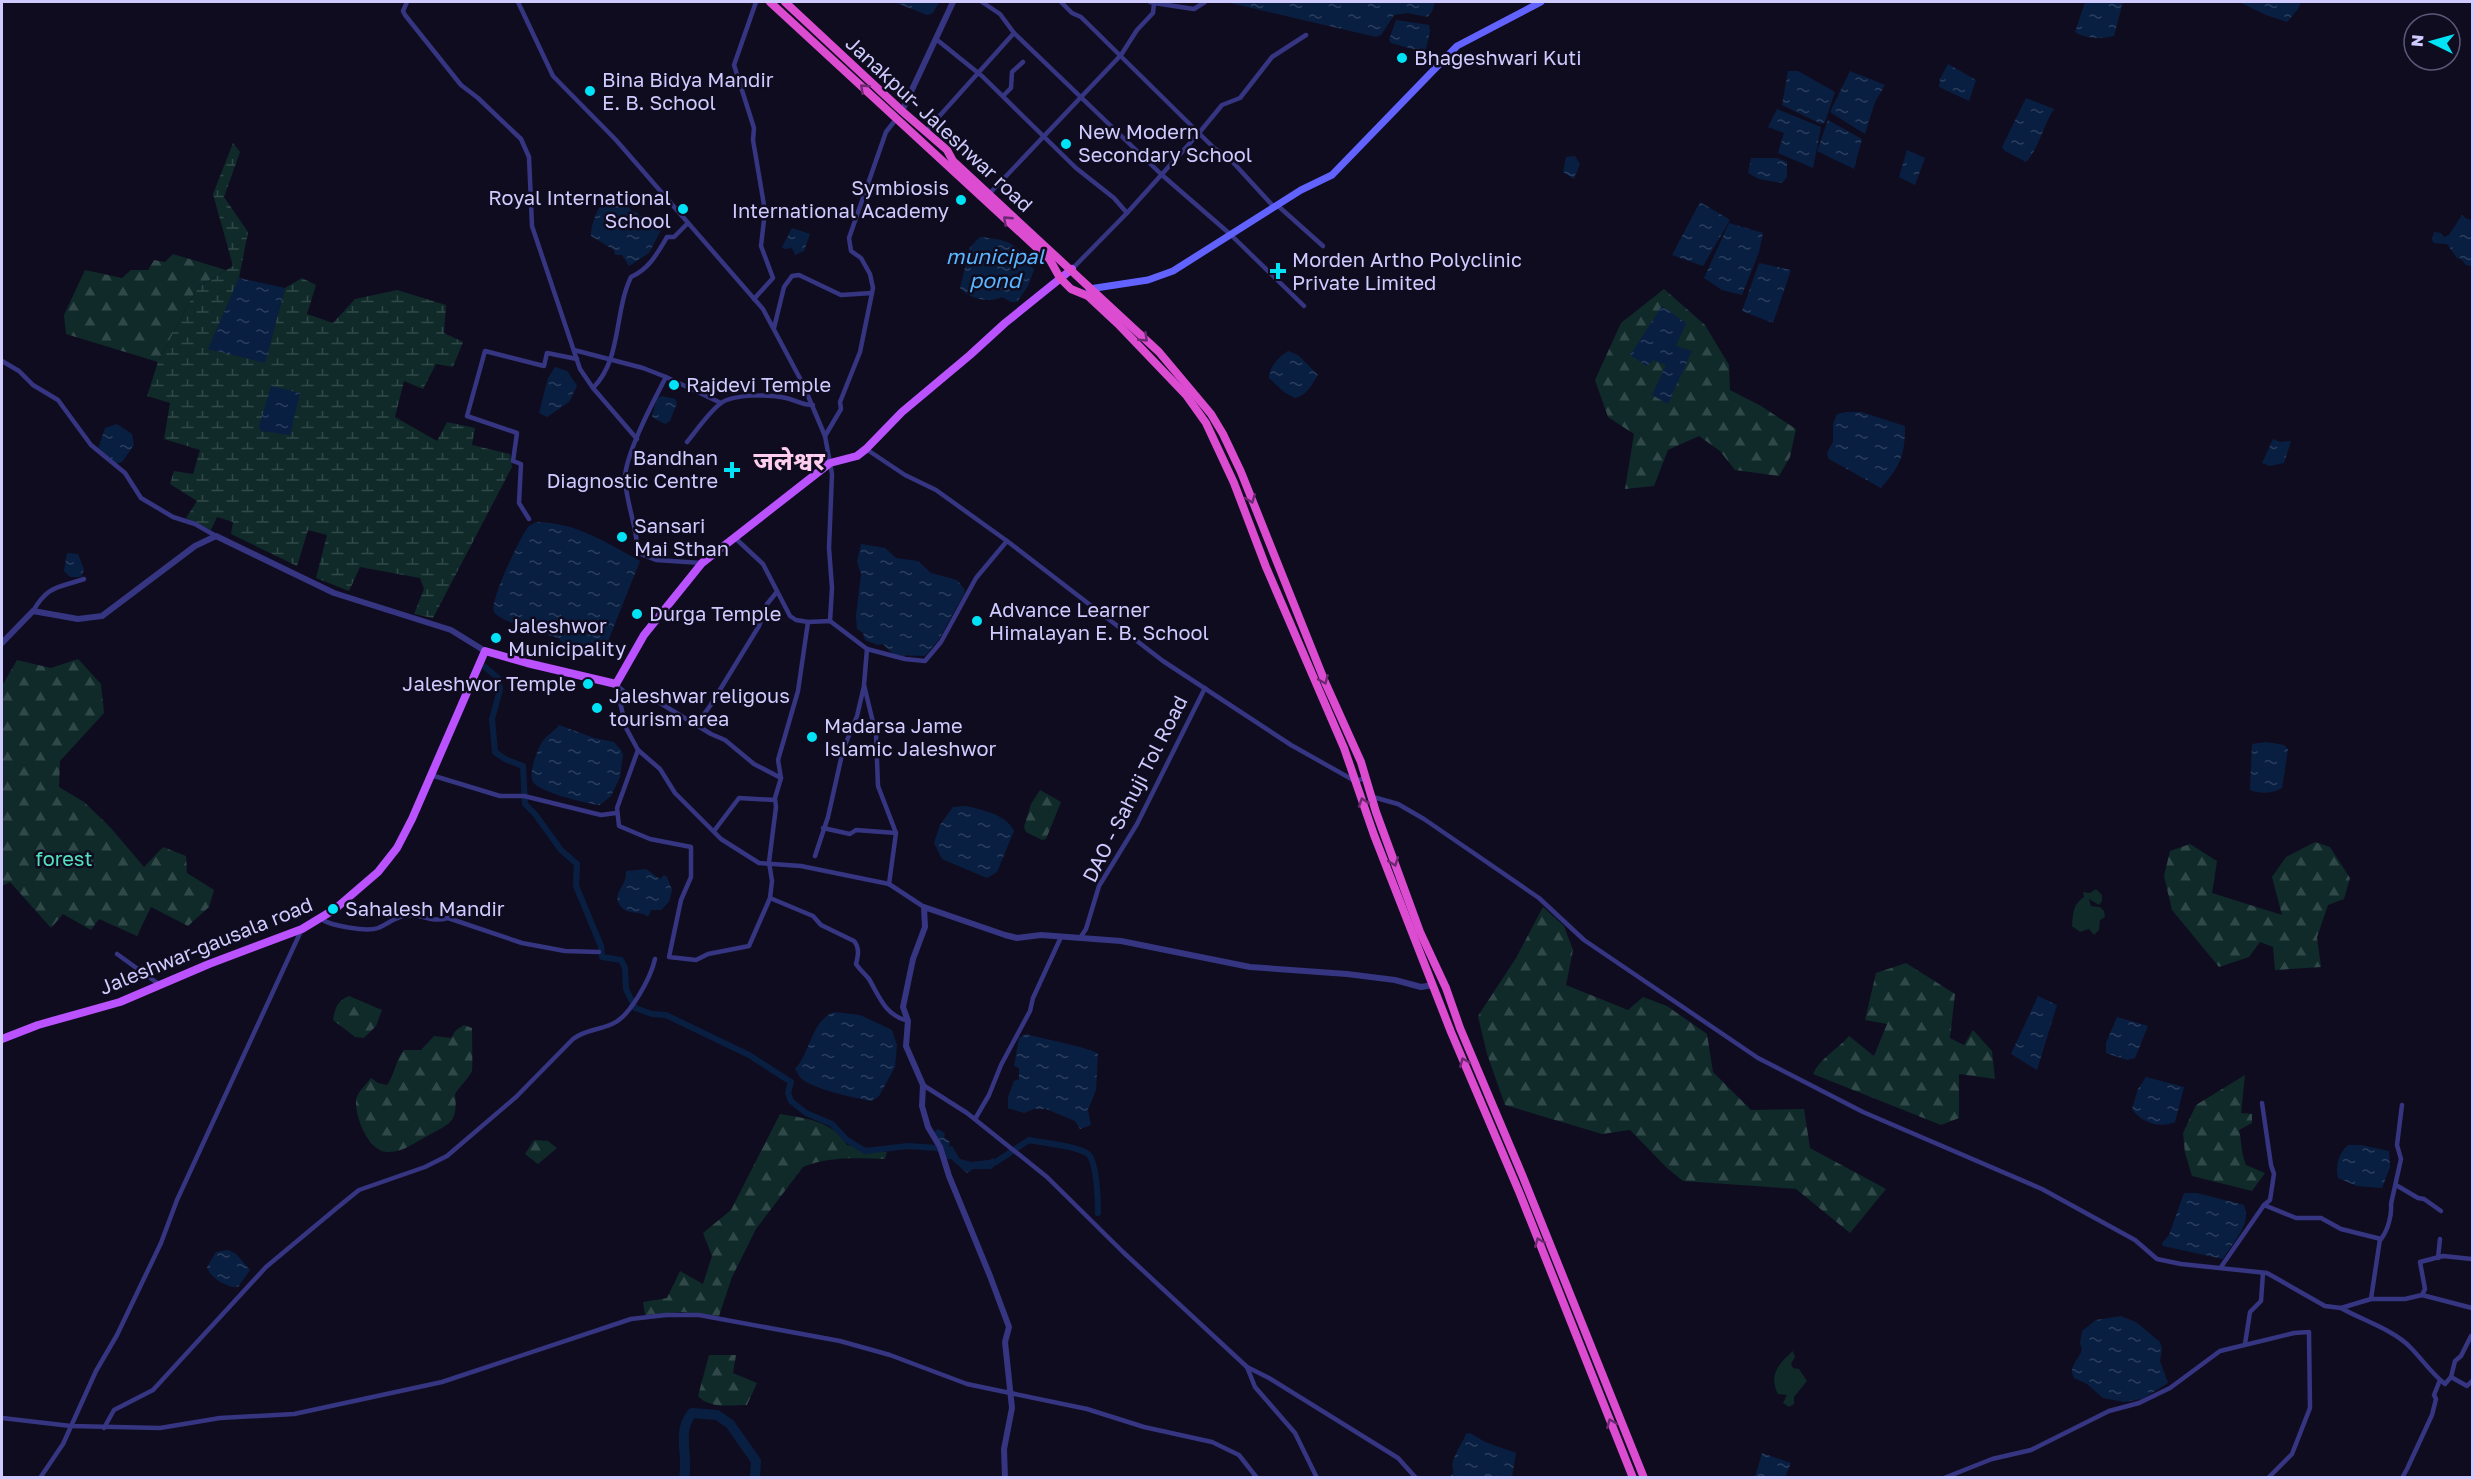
<svg xmlns="http://www.w3.org/2000/svg" width="2474" height="1479" font-family="'Golos Text','Noto Sans Devanagari',sans-serif">
<defs>
<pattern id="forest-firs" width="22" height="20" patternUnits="userSpaceOnUse" patternTransform="scale(1.5)"><rect width="22" height="20" fill="#0f2a29"/><path d="M5 1l3.5 6h-7zM16 11l3.5 6h-7z" fill="#314849"/></pattern>
<pattern id="wetland-marsh" width="20" height="14" patternUnits="userSpaceOnUse" patternTransform="scale(1.5)"><rect width="20" height="14" fill="#0f2a29"/><path d="M1 5h8M5 5V1M11 12h8M15 12V8" fill="none" stroke="#314849"/></pattern>
<pattern id="water-ripples" width="26" height="14" patternUnits="userSpaceOnUse" patternTransform="scale(1.5)"><rect width="26" height="14" fill="#091f42"/><path d="M2 4q2-2 4 0t4 0M15 11q2-2 4 0t4 0" fill="none" stroke="#2c3e5e"/></pattern>
</defs>
<rect width="100%" height="100%" fill="#0f0c20"/>
<g fill="#0f2a29">
<path d="M2096 889 2102 895V901L2099 905 2089 899 2091 906 2100 907 2104 911 2105 917 2100 920 2099 930 2094 935 2089 929 2080 932 2072 926C2073 913 2073 904 2084 897L2083 892 2090 893Z"/>
<path d="M1793 1351 1795 1357 1791 1364 1793 1368 1799 1369 1807 1381 1794 1397V1404L1789 1407 1783 1403 1787 1395 1778 1394C1768 1375 1779 1363 1793 1351Z"/>
</g>
<g fill="url(#forest-firs)">
<polygon points="173,254 226,270 197,288 158,362 66,334 64,315 85,270 122,278 131,270 148,270 154,260 165,262"/>
<polygon points="1664,289 1705,325 1729,365 1730,390 1761,406 1796,429 1790,457 1779,476 1735,470 1720,451 1699,436 1668,450 1654,486 1625,489 1634,434 1608,417 1595,380 1621,323"/>
<polygon points="78,659 101,684 104,713 60,761 59,787 84,802 110,827 144,867 163,847 186,856 187,873 214,890 209,907 188,926 151,907 137,936 99,919 91,930 63,914 51,928 10,882 2,886 2,686 17,660 51,668"/>
<polygon points="1040,790 1061,802 1046,839 1042,840 1026,832 1024,827 1031,804"/>
<polygon points="2315,842 2330,847 2350,878 2344,899 2328,905 2317,937 2321,967 2275,970 2273,947 2260,942 2249,957 2219,967 2172,910 2164,876 2170,851 2190,844 2217,861 2212,893 2282,915 2272,877 2286,857"/>
<polygon points="1543,907 1564,926 1573,950 1566,985 1628,1010 1643,997 1667,1006 1707,1034 1713,1072 1751,1110 1804,1109 1810,1148 1886,1189 1850,1233 1796,1189 1683,1181 1667,1168 1630,1130 1602,1134 1505,1105 1487,1054 1478,1016 1516,958"/>
<path d="M1906 963 1955 994 1950 1038 1964 1045 1973 1030 1992 1051 1995 1079 1959 1074V1118L1941 1125 1813 1074C1820 1058 1837 1050 1849 1036L1874 1056 1887 1024 1865 1020 1876 973Z"/>
<path d="M349 996 382 1010 376 1026 364 1038 355 1037 333 1020C335 1008 337 1001 349 996Z"/>
<path d="M464 1025 472 1028C472 1034 473 1067 472 1071 468 1079 460 1086 455 1094 458 1122 451 1123 429 1135 415 1142 403 1153 387 1152 368 1151 355 1117 356 1100 357 1092 367 1084 371 1078L378 1083 387 1085C395 1074 395 1061 404 1050H421L434 1036 451 1038 456 1030Z"/>
<path d="M2245 1075 2241 1113 2252 1114V1123L2239 1130C2242 1143 2241 1153 2246 1165L2265 1173 2252 1191 2192 1176 2185 1153 2183 1133 2196 1105Z"/>
<path d="M780 1114C805 1118 833 1121 847 1145L887 1152 885 1159C859 1158 827 1156 803 1167L756 1229 732 1277 719 1316 682 1312 645 1315 643 1302 667 1298 680 1271 703 1284 712 1256 703 1233 731 1210Z"/>
<polygon points="534,1140 548,1141 557,1148 538,1164 525,1154"/>
<path d="M709 1355H736L733 1373 757 1383 747 1405C732 1405 709 1409 698 1396Z"/>
</g>
<polygon fill="url(#wetland-marsh)" points="233,143 240,152 224,197 248,232 239,278 209,349 265,362 285,288 302,278 316,285 307,314 333,323 355,299 397,290 446,305 444,333 463,342 453,367 436,364 423,389 404,381 395,417 437,441 447,422 475,428 472,445 510,454 512,467 433,618 414,614 424,589 420,578 360,567 349,591 316,578 327,535 308,530 297,566 231,534 233,522 217,517 211,530 186,518 197,501 170,484 174,471 193,474 200,450 164,439 170,403 147,396 158,362 197,288 233,266 213,194"/>
<g fill="url(#water-ripples)">
<polygon points="894,2 939,2 933,13 927,15"/>
<polygon points="1226,2 1435,2 1432,12 1427,17 1408,13 1394,15 1381,35 1376,37"/>
<path d="M2085 2H2123L2114 36C2101 39 2086 39 2075 32Z"/>
<polygon points="2239,2 2301,2 2298,9 2287,22 2266,15"/>
<polygon points="1396,20 1429,25 1430,31 1426,49 1420,51 1391,43 1389,40"/>
<polygon points="1948,64 1976,80 1969,101 1939,87 1940,79"/>
<polygon points="1788,71 1798,71 1835,92 1825,122 1821,124 1782,105"/>
<polygon points="1850,71 1885,85 1875,102 1865,134 1830,112"/>
<path d="M2026 98 2054 109C2043 125 2039 149 2026 162L2005 151 2002 147Z"/>
<polygon points="1777,109 1821,127 1813,168 1778,153 1784,133 1768,127"/>
<polygon points="1828,120 1862,139 1854,169 1817,151"/>
<polygon points="1907,150 1925,158 1915,185 1899,177"/>
<polygon points="1575,156 1580,164 1574,179 1563,172 1566,157"/>
<polygon points="1751,158 1777,158 1787,162 1787,177 1782,183 1759,179 1748,173"/>
<path d="M609 196 620 197 632 211 638 213 639 216H646L653 225 660 227 661 230 649 253 629 266 622 255H615L614 250 591 236C591 223 599 203 609 196Z"/>
<polygon points="1700,202 1730,220 1703,266 1672,255"/>
<polygon points="2462,215 2467,219 2472,220 2471,266 2466,265 2461,259 2457,258 2447,244 2434,243 2432,240 2434,232 2441,233 2444,237 2449,235"/>
<polygon points="1729,223 1763,233 1759,252 1742,295 1722,290 1704,278"/>
<polygon points="792,228 810,234 804,251 795,255 792,248 784,249 782,247"/>
<path d="M980 237C1011 240 1016 243 1034 270L1028 286 1017 302H1011L1002 297C990 304 968 298 960 288L970 247Z"/>
<polygon points="1759,263 1791,270 1773,323 1742,311"/>
<polygon points="239,278 285,288 265,363 208,349"/>
<polygon points="1662,306 1686,323 1676,346 1692,351 1668,404 1652,395 1666,365 1653,360 1647,366 1630,355"/>
<path d="M1288 351 1298 355 1318 375C1311 385 1308 395 1295 398L1284 392 1269 378C1269 367 1279 357 1288 351Z"/>
<polygon points="555,367 567,371 577,386 569,402 547,417 539,413 548,378"/>
<polygon points="271,386 300,393 290,435 261,431 259,427"/>
<polygon points="662,396 675,399 677,403 670,421 665,424 652,417 657,398"/>
<path d="M1846 412H1861L1905 426C1905 456 1900 466 1881 488L1829 459 1827 453 1833 442V424L1837 414Z"/>
<polygon points="117,424 132,434 134,445 122,462 116,464 98,449 105,428"/>
<polygon points="2273,439 2280,442 2291,441 2284,463 2270,466 2262,463"/>
<path d="M538 522C577 523 607 543 640 561L606 646 598 655H587L561 642 559 638C547 635 501 622 494 612 489 602 521 535 529 526 532 524 534 523 538 522Z"/>
<polygon points="861,544 885,548 896,558 918,561 931,573 957,580 965,590 964,594 938,641 925,656 894,655 883,644 878,645 865,640 863,633 857,629 856,616 861,574 857,562"/>
<polygon points="67,553 78,554 84,570 81,577 70,577 64,571"/>
<path d="M559 725 594 738 614 742 621 750 623 755 620 777 611 796 600 805C588 804 539 792 533 782 528 773 537 751 542 742 546 736 554 732 559 725Z"/>
<path d="M2266 742 2284 745 2288 749 2282 788C2271 794 2260 794 2250 790L2252 744Z"/>
<path d="M966 806C982 810 1006 814 1014 831L997 872 987 878 942 859 934 843 940 825 953 807Z"/>
<path d="M646 869 660 879 664 875 667 877 672 890 669 902 661 910H651L648 917C639 908 622 919 617 898 619 887 627 883 626 871Z"/>
<polygon points="2038,996 2057,1005 2037,1070 2011,1054"/>
<path d="M834 1012 860 1015 892 1030 897 1045 895 1067 879 1096 872 1101C858 1099 808 1088 800 1077 798 1075 797 1071 795 1069 811 1052 811 1021 834 1012Z"/>
<polygon points="2117,1017 2148,1026 2135,1058 2127,1060 2106,1053 2106,1043"/>
<path d="M1026 1034C1038 1038 1093 1048 1098 1054L1096 1090 1088 1110 1091 1125 1080 1129 1075 1121 1046 1109H1034L1024 1113 1008 1108V1097L1014 1081 1019 1079V1068L1014 1066 1019 1038Z"/>
<path d="M2146 1077 2184 1087 2175 1122C2160 1129 2141 1122 2132 1109L2138 1089Z"/>
<polygon points="938,1129 945,1133 944,1137 950,1142 949,1147 952,1146 960,1159 983,1165 993,1158 998,1163 991,1169 973,1169 967,1173 951,1159 946,1159 946,1152 934,1132"/>
<path d="M2348 1145H2361L2389 1151 2390 1167 2382 1188 2357 1186 2338 1178C2335 1166 2339 1153 2348 1145Z"/>
<path d="M2184 1193H2197L2244 1205C2252 1225 2232 1243 2223 1259L2163 1246 2162 1243 2169 1235Z"/>
<path d="M228 1250 236 1254 250 1270 238 1287C227 1288 210 1278 207 1267L216 1252Z"/>
<path d="M2121 1316 2136 1322 2160 1342 2162 1349 2160 1361 2168 1383 2142 1399 2124 1402 2103 1398 2087 1384 2074 1378C2068 1366 2078 1361 2082 1350L2080 1343 2082 1331 2096 1320Z"/>
<path d="M1470 1433 1485 1442 1516 1453 1512 1477H1450L1454 1472C1448 1461 1462 1445 1466 1434Z"/>
<polygon points="1762,1453 1791,1463 1785,1477 1755,1477"/>
</g>
<g fill="none" stroke-linecap="round" stroke-linejoin="round">
<g stroke="#091f42" stroke-width="6">
<polyline points="485,667 499,679 500,690 492,719 495,752 505,759 523,766 525,804 535,814 561,850 577,864 576,886 601,946 602,957 621,960 625,968 626,989 635,1008 652,1014 666,1015 749,1055 791,1082 788,1093 791,1101 806,1113 832,1124 847,1140 865,1151 908,1146 937,1148 944,1152"/>
<path d="M972 1165 996 1162 1029 1140C1043 1143 1078 1146 1088 1154 1097 1162 1098 1201 1098 1213"/>
</g>
<path stroke="#091f42" stroke-width="10" d="M684 1478C689 1455 676 1433 692 1413L717 1415 730 1424 756 1461 755 1478"/>
<g stroke="#363581" stroke-width="4.5">
<polyline points="407,2 403,11 405,15 461,85 478,98 521,139 529,157 532,226 580,369 593,388 637,439"/>
<polyline points="518,2 553,76 616,140 763,309 803,384 825,436 832,474 829,548 832,588 830,621"/>
<polyline points="1061,2 1072,13 1081,17 1214,148 1229,158 1274,207"/>
<polyline points="1154,3 1194,9 1205,2"/>
<polyline points="1014,33 1162,175 1230,234 1304,306"/>
<polyline points="936,39 982,76 1076,168 1114,198 1127,213"/>
<polyline points="1003,96 1011,88 1012,72 1023,62"/>
<polyline points="926,131 1014,33 1000,14 982,2"/>
<polyline points="990,193 1121,55 1137,30 1153,13 1154,3 1150,2"/>
<polyline points="1277,205 1323,246"/>
<polyline points="1072,269 1127,213 1199,133 1222,105 1240,98 1272,57 1306,35"/>
<polyline points="754,299 773,278 761,246 765,211 753,140 754,128 734,65 756,2"/>
<polyline points="774,328 784,287 792,276 799,275 841,295 872,293"/>
<polyline points="574,350 643,368 666,377"/>
<polyline points="2,361 19,371 33,385 58,400 91,445 125,473 141,498 173,517 195,524 216,536"/>
<path d="M593 388C622 359 614 312 631 277 649 269 657 254 667 237H674L688 223"/>
<polyline points="825,436 841,409 840,402 860,352 873,288 870,274 861,258 851,251 849,238 886,132 897,118"/>
<path d="M687 442C697 430 708 413 721 403 734 394 771 394 786 398 796 400 802 405 813 405"/>
<polyline points="866,449 905,475 936,490 1007,541 1163,661 1291,745 1355,781 1366,778"/>
<polyline points="529,519 519,503 521,464 513,461 517,433 467,416 485,351 544,366 547,353 577,359"/>
<path d="M734 537 763 564 790 616 796 620 808 622 798 691 778 760 781 778 775 798 776 807 769 862 772 881 770 898 813 916 821 925 854 941C860 948 858 956 856 964 860 970 865 974 869 979 880 998 885 1015 908 1021"/>
<path d="M702 563 656 560 638 553C637 528 627 505 625 480 624 456 654 400 666 377L721 403"/>
<path d="M33 611C48 585 58 588 84 579"/>
<polyline points="808,622 830,621 867,649 864,685 876,735 878,786 896,833 889,884"/>
<polyline points="867,649 905,659 925,661 941,642 976,578 1007,541"/>
<polyline points="616,684 626,728 638,750 660,769 675,793 721,839 759,863 801,866 889,884 924,907"/>
<polyline points="617,686 625,692 655,700 711,734 725,740 754,764 781,778"/>
<polyline points="696,725 710,706 759,626 767,604 776,593"/>
<polyline points="638,750 617,808 619,826 650,839 691,847 691,877 681,900 669,957 696,960 708,954 749,946 770,898"/>
<polyline points="431,775 500,796 524,796 601,815 616,813"/>
<polyline points="1373,797 1398,804 1424,819 1539,898 1584,940 1758,1058 1863,1112 2042,1189 2135,1240 2157,1259 2181,1264 2267,1273 2325,1306 2341,1308 2371,1299 2405,1299 2422,1295 2472,1308"/>
<polyline points="823,828 850,834 856,830 896,833"/>
<polyline points="714,831 739,798 775,800"/>
<polyline points="815,856 828,817 843,750 857,716 864,686"/>
<path d="M320 918C329 926 367 932 378 928 388 924 396 916 408 915 424 914 429 923 448 918L522 943 565 951 599 952"/>
<polyline points="1080,938 1086,929 1099,886 1137,824 1205,688"/>
<polyline points="117,954 160,985"/>
<polyline points="923,1085 967,1113 1047,1177 1123,1252 1247,1367 1269,1378 1398,1458 1416,1478"/>
<polyline points="975,1119 989,1095 1001,1065 1030,1011 1033,998 1061,937"/>
<polyline points="2396,1185 2418,1198 2424,1199 2441,1211"/>
<path d="M2264 1205 2296 1218H2321L2341 1229 2381 1239C2388 1230 2392 1215 2391 1204L2401 1159 2397 1145 2402 1105"/>
<polyline points="2438,1258 2440,1239"/>
<polyline points="2221,1267 2264,1205 2270,1200 2274,1174 2271,1165 2262,1103"/>
<polyline points="2422,1295 2425,1289 2420,1262 2443,1256 2472,1259"/>
<polyline points="2371,1299 2380,1239"/>
<path d="M2341 1308C2362 1320 2394 1330 2410 1347 2422 1359 2431 1373 2445 1384L2451 1377 2467 1386 2472 1381"/>
<polyline points="2245,1344 2250,1312 2261,1301 2263,1273"/>
<polyline points="1247,1367 1255,1387 1295,1433 1317,1478"/>
<polyline points="2451,1377 2455,1361 2461,1356 2471,1336"/>
<polyline points="2,1418 71,1426 160,1428 220,1418 294,1414 442,1382 631,1319 666,1315 699,1315 840,1341 890,1355 967,1384 1087,1409 1144,1427 1212,1442 1239,1455 1257,1478"/>
<path d="M104 1428 114 1410 153 1390 266 1267 338 1207 359 1190 425 1167 447 1156 516 1097 573 1039C584 1030 599 1030 612 1024 630 1017 651 977 655 959"/>
<polyline points="40,1478 63,1444 96,1371 117,1335 161,1243 177,1200 301,931"/>
<polyline points="1944,1478 1992,1459 2031,1450 2109,1411 2139,1403 2170,1388 2220,1351 2294,1333 2309,1332 2310,1408 2292,1454 2268,1478"/>
<polyline points="2402,1478 2407,1469 2432,1415 2436,1399 2434,1395 2440,1380"/>
</g>
<g stroke="#363581" stroke-width="6">
<polyline points="902,111 953,2"/>
<polyline points="2,643 33,611 78,619 102,616 195,546 216,536 334,593 451,630 485,651"/>
<polyline points="1005,1478 1004,1449 1012,1408 1005,1342 1009,1327 990,1276 949,1176 940,1147 928,1127 922,1106 923,1085 906,1046 908,1021 903,1007 913,959 925,927 924,907 1005,935 1017,938 1041,935 1121,941 1250,967 1347,974 1395,980 1421,987 1433,985"/>
</g>
<polyline stroke="#6262ff" stroke-width="7" points="1089,289 1148,280 1173,271 1301,190 1332,175 1457,46 1541,2"/>
<polyline stroke="#ba52ff" stroke-width="8" points="2,1039 38,1025 120,1002 209,964 302,929 335,909 378,872 397,848 412,819 485,651 527,663 616,684 644,635 702,563 830,463 857,456 866,449 902,412 970,355 1005,323 1072,269"/>
<g stroke="#dc4cd1" stroke-width="8">
<polyline points="770,2 1050,260 1060,278 1071,289 1088,296 1118,324 1186,395 1206,423 1234,483 1266,567 1344,748 1374,835 1451,1032 1520,1194 1633,1478"/>
<polyline points="785,2 902,111 947,150 953,161 1159,352 1211,414 1223,434 1241,472 1325,682 1361,762 1376,812 1420,932 1446,988 1460,1028 1523,1177 1644,1478"/>
</g>
</g>
<defs><path id="oneway-chevron" d="M-2-3.5L2.5 0L-2 3.5" fill="none" stroke-width="1.6" stroke-linecap="round" stroke-linejoin="round" transform="scale(1.5)"/></defs>
<g stroke="#6b2970">
<use href="#oneway-chevron" transform="translate(864 88) rotate(-137)"/>
<use href="#oneway-chevron" transform="translate(1007 220) rotate(-137)"/>
<use href="#oneway-chevron" transform="translate(1144 338) rotate(43)"/>
<use href="#oneway-chevron" transform="translate(1251 499) rotate(69)"/>
<use href="#oneway-chevron" transform="translate(1324 680) rotate(67)"/>
<use href="#oneway-chevron" transform="translate(1363 802) rotate(-109)"/>
<use href="#oneway-chevron" transform="translate(1394 862) rotate(70)"/>
<use href="#oneway-chevron" transform="translate(1464 1062) rotate(-113)"/>
<use href="#oneway-chevron" transform="translate(1539 1242) rotate(-112)"/>
<use href="#oneway-chevron" transform="translate(1611 1423) rotate(-112)"/>
</g>
<g fill="#00e3f6" stroke="#0f0c20" stroke-width="2">
<circle cx="1402" cy="58" r="6"/>
<circle cx="590" cy="91" r="6"/>
<circle cx="1066" cy="144" r="6"/>
<circle cx="961" cy="200" r="6"/>
<circle cx="683" cy="209" r="6"/>
<path d="M1275 262h6v6h6v6h-6v6h-6v-6h-6v-6h6z"/>
<circle cx="674" cy="385" r="6"/>
<path d="M729 461h6v6h6v6h-6v6h-6v-6h-6v-6h6z"/>
<circle cx="622" cy="537" r="6"/>
<circle cx="637" cy="614" r="6"/>
<circle cx="977" cy="621" r="6"/>
<circle cx="496" cy="638" r="6"/>
<circle cx="588" cy="684" r="6"/>
<circle cx="597" cy="708" r="6"/>
<circle cx="812" cy="737" r="6"/>
<circle cx="333" cy="909" r="6"/>
</g>
<g text-anchor="middle" stroke-width="5" stroke-linejoin="round" paint-order="stroke">
<g font-size="20" fill="#d0cbff" stroke="#0f0c20" text-anchor="start">
<text x="1414" y="65">Bhageshwari Kuti</text>
<text x="602" y="87">Bina Bidya Mandir<tspan x="602" dy="23">E. B. School</tspan></text>
<text x="1078" y="139">New Modern<tspan x="1078" dy="23">Secondary School</tspan></text>
<text x="949" y="195" text-anchor="end">Symbiosis<tspan x="949" dy="23">International Academy</tspan></text>
<text x="671" y="205" text-anchor="end">Royal International<tspan x="671" dy="23">School</tspan></text>
<text x="1292" y="267">Morden Artho Polyclinic<tspan x="1292" dy="23">Private Limited</tspan></text>
<text x="686" y="392">Rajdevi Temple</text>
<text x="718" y="465" text-anchor="end">Bandhan<tspan x="718" dy="23">Diagnostic Centre</tspan></text>
<text x="634" y="533">Sansari<tspan x="634" dy="23">Mai Sthan</tspan></text>
<text x="989" y="617">Advance Learner<tspan x="989" dy="23">Himalayan E. B. School</tspan></text>
<text x="649" y="621">Durga Temple</text>
<text x="508" y="633">Jaleshwor<tspan x="508" dy="23">Municipality</tspan></text>
<text x="576" y="691" text-anchor="end">Jaleshwor Temple</text>
<text x="609" y="703">Jaleshwar religous<tspan x="609" dy="23">tourism area</tspan></text>
<text x="824" y="733">Madarsa Jame<tspan x="824" dy="23">Islamic Jaleshwor</tspan></text>
<text x="345" y="916">Sahalesh Mandir</text>
</g>
<g font-size="20" fill="#d0cbff" stroke="#0f0c20">
<text transform="translate(939 124) rotate(43)" y="7">Janakpur- Jaleshwar road</text>
<text transform="translate(1135 789) rotate(-63)" y="7">DAO - Sahuji Tol Road</text>
<text transform="translate(206 946) rotate(-22)" y="7">Jaleshwar-gausala road</text>
</g>
<g font-size="20" fill="#53e3bc" stroke="#0f0c20">
<text x="64" y="866">forest</text>
</g>
<g font-size="21" font-style="italic" fill="#59b6ff" stroke="#0f0c20">
<text x="995" y="264">municipal<tspan x="995" dy="24">pond</tspan></text>
</g>
<g font-size="26" font-weight="bold" fill="#ffcdee" stroke="#0f0c20">
<text x="789" y="470">जलेश्वर</text>
</g>
</g>
<rect width="2474" height="1479" fill="none" stroke="#d0cbff" stroke-width="6"/>
<g transform="translate(2432 42) rotate(275)"><circle r="28" fill="#0f0c20" stroke="#5c5879" stroke-width="1.5"/>
<path d="M0-4.5L10 22L0 15L-10 22Z" fill="#00e3f6"/>
<text y="-9" font-size="16" font-weight="bold" text-anchor="middle" fill="#d0cbff">N</text>
</g>
</svg>
